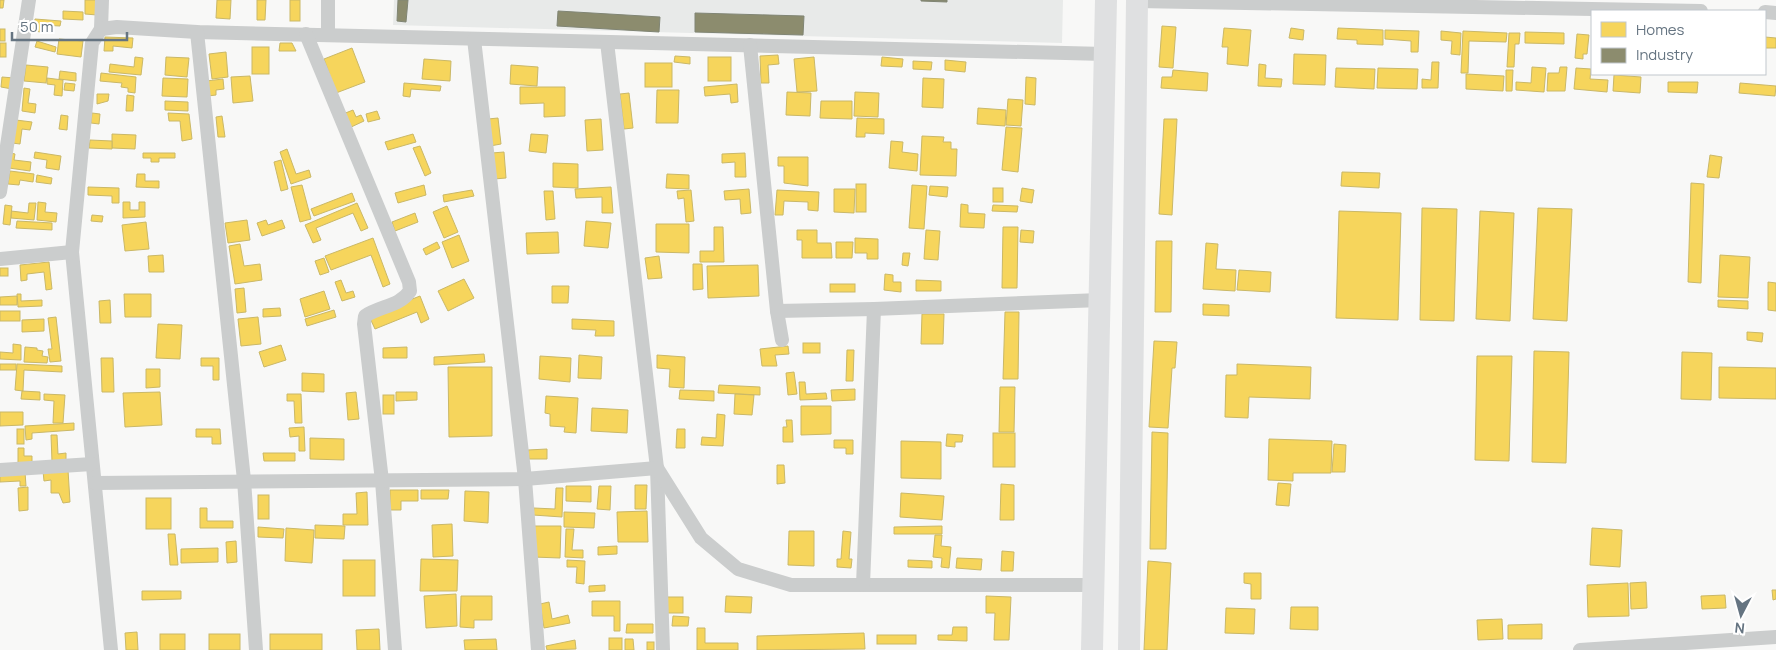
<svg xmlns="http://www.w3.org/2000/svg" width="1776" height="650" font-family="Manrope,sans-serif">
<rect width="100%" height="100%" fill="#f8f8f7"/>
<polygon fill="#e8eae9" points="394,0 1063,0 1062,43 393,25"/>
<g fill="#f6d55c" stroke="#cab867">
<polygon points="0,0 4,0 3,8 0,8"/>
<polygon points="85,0 98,0 97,15 85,14"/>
<polygon points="217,0 231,0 230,19 216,18"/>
<polygon points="257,0 266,0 265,20 257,20"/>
<rect x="290" y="0" width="10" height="21"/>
<polygon points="63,11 83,12 83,20 63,19"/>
<polygon points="35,19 61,21 60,26 42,25 41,32 34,31"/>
<polygon points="1162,26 1176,27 1173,68 1159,67"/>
<polygon points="1224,28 1251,30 1248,66 1227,64 1228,47 1222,47"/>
<polygon points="1291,28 1304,30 1303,40 1289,38"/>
<polygon points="1338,28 1383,30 1383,45 1357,44 1357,40 1337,39"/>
<rect x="0" y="29" width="5" height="12"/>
<polygon points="1385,30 1419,31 1418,52 1411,52 1411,41 1385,39"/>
<polygon points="1441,31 1461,33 1460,55 1451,54 1452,41 1441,40"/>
<polygon points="1463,31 1507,33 1506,42 1469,41 1468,73 1461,73"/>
<polygon points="1525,32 1564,33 1564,44 1525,43"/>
<polygon points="1509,33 1520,33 1519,44 1515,44 1514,67 1507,67"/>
<polygon points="1577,34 1589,35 1587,54 1583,54 1583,59 1575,58"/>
<polygon points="105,37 133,38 132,48 113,46 113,51 104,51"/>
<polygon points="1765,37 1776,38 1776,48 1765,48"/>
<polygon points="59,39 83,41 81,57 57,54"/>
<polygon points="37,41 56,47 55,52 35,47"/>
<rect x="0" y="43" width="6" height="14"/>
<polygon points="280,43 292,43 296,51 279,51"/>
<rect x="252" y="47" width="17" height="27"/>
<polygon points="352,48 365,82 336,93 324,59"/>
<polygon points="226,52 228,77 212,79 209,54"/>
<polygon points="1294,54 1326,55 1325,85 1293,84"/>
<polygon points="778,55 779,64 768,65 769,83 761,83 760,56"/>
<polygon points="675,56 690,57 690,64 674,62"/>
<polygon points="135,57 143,58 141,75 109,72 110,64 134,67"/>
<polygon points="166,57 189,58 187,77 165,75"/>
<rect x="708" y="57" width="23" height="24"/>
<polygon points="814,57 817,91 797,92 794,59"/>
<polygon points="882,57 903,59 902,67 881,66"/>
<polygon points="424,59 451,61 450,81 422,79"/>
<polygon points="945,60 966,62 965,72 945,70"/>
<polygon points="913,61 932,62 931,70 913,69"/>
<polygon points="1432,62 1439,62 1438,88 1422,88 1422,79 1431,80"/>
<rect x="645" y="63" width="27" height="24"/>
<polygon points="1259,64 1266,65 1265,78 1282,79 1281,87 1258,86"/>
<polygon points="26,65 48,67 46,83 24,81"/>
<polygon points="511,65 538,67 537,86 510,84"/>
<polygon points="1532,67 1546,68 1544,92 1516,90 1516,82 1531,83"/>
<polygon points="1560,67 1567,67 1565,91 1547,91 1548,73 1559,73"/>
<polygon points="1336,68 1375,69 1374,89 1335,87"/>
<polygon points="1378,68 1418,69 1417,89 1377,88"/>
<polygon points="1576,68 1591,69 1590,79 1608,80 1607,92 1574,89"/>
<polygon points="1173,70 1208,73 1207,91 1161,88 1162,77 1172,77"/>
<polygon points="1506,70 1513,70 1512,91 1506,91"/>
<polygon points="60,71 76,73 76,81 59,79"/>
<polygon points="101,73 136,77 135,93 128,92 128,88 121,87 122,83 100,81"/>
<polygon points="1466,74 1504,76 1503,91 1466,89"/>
<polygon points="1614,75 1641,77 1640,93 1613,91"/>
<polygon points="250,76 253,101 233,103 231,77"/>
<polygon points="2,77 14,78 12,89 1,87"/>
<polygon points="1026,77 1036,78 1035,105 1025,104"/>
<polygon points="47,78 63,80 62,96 54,95 55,85 47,84"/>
<polygon points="163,78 188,79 187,97 162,96"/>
<polygon points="923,78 944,79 943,108 922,107"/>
<polygon points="223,79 224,89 216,90 216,95 208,96 206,81"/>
<polygon points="1668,82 1698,82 1697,93 1668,92"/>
<polygon points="65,83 75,84 74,91 64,90"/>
<polygon points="404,83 441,86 440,91 411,89 410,97 403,96"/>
<polygon points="1740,83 1776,86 1775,96 1739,93"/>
<polygon points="737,84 738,102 731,103 730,94 705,96 704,87"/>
<polygon points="520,87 565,87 565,116 544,117 544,103 520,104"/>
<polygon points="24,88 30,89 28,103 36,104 35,113 22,111"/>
<polygon points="657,90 679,90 678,123 656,123"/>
<polygon points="787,92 811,93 810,116 786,115"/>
<polygon points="855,92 879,93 878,117 854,116"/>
<polygon points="629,93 633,128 624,129 620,94"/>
<polygon points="97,94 109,94 108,101 97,104"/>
<polygon points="127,95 134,96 133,111 126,111"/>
<polygon points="1008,99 1023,100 1021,126 1006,125"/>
<polygon points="165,101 188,102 188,111 165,110"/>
<polygon points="821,101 852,101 852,119 820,118"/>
<polygon points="978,108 1006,110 1005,126 977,124"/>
<polygon points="353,110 356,117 361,115 364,121 349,128 343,114"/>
<polygon points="377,111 380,119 368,122 366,114"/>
<polygon points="92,113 100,114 99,124 91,123"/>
<polygon points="168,113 189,114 192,139 182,141 180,121 169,121"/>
<polygon points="61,115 68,116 67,130 59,129"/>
<polygon points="222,116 225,137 218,137 216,117"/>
<polygon points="498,118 501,144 490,146 488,119"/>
<polygon points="857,118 884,119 884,134 865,133 865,137 856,137"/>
<polygon points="601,119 603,150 587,151 585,120"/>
<polygon points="1164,119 1177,119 1172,215 1159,214"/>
<polygon points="16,120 32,122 30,130 22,129 20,144 12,143"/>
<polygon points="1006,127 1022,128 1018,172 1002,170"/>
<polygon points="112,134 136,135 135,149 112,148"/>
<polygon points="413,134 416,142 388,150 385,142"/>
<polygon points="531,134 548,135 546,153 529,151"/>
<polygon points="922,136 944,137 943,142 951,142 951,149 957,149 956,176 920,175"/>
<polygon points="90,140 112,141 112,149 89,148"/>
<polygon points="891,141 903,142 902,152 918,154 917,171 889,168"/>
<polygon points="420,146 431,173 425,176 413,148"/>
<polygon points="287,149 296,174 309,170 311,177 291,184 280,152"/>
<polygon points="35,152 61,156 59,170 46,168 47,160 34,158"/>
<polygon points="504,152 506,178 494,179 492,153"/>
<polygon points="11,153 15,154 14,160 31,162 30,171 9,168"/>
<polygon points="143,153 175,153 175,158 159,158 159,162 151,162 151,158 143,158"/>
<polygon points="745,153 746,177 735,177 735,162 722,163 722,154"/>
<polygon points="1710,155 1722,157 1719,178 1707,177"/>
<polygon points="778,157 808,157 808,186 784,183 784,166 778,166"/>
<polygon points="281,160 288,189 281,191 274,162"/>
<polygon points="553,163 578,164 578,188 553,187"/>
<polygon points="10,171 34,174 33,182 20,180 19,185 8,184"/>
<polygon points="1342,172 1380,173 1379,188 1341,186"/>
<polygon points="137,174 145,174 145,181 159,181 159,188 136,187"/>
<polygon points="667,174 689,175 689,189 666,188"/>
<polygon points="37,175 52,178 51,184 36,182"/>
<polygon points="1691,183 1704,184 1701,283 1688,282"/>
<rect x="856" y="184" width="10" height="28"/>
<polygon points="302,185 311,219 300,222 291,187"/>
<polygon points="424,185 426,195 398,203 395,193"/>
<polygon points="912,185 927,186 924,229 909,228"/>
<polygon points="930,186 948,187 947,197 929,195"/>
<polygon points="88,187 119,188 119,203 112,203 112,196 88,195"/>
<polygon points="611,187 613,213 602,213 602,197 576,198 575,189"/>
<rect x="993" y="188" width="10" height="14"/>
<polygon points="1022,188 1034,190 1032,203 1020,201"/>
<polygon points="749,189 751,213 741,214 740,199 725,200 724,191"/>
<polygon points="834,189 855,189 854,213 834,212"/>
<polygon points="472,190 474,196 444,202 443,195"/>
<polygon points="691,190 694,221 686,222 684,198 678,199 677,191"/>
<polygon points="777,190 819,192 818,211 808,210 808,202 784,201 783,215 775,215"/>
<polygon points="544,191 553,191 555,219 546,220"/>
<polygon points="352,193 355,201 314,216 311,209"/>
<polygon points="38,202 46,203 45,212 57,213 56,222 37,220"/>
<polygon points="123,202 130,202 130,210 139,210 139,202 145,202 145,217 123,218"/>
<polygon points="29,203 36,203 34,220 11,218 11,211 28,213"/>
<polygon points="357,203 368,228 361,231 353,213 316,228 321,240 313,243 305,225"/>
<polygon points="961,204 968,205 968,213 985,214 984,228 960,227"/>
<polygon points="5,205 12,206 10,225 3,224"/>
<polygon points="993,205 1018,206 1017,212 992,211"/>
<polygon points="447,206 458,232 444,238 433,212"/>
<polygon points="1422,208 1457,209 1454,321 1420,320"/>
<polygon points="1538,208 1572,209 1567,321 1533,319"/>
<polygon points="1339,211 1401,213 1398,320 1336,318"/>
<polygon points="1480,211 1514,213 1510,321 1476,319"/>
<polygon points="415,213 418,222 395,231 392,222"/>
<polygon points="92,215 103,216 102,222 91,221"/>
<polygon points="247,220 250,240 228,243 225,223"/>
<polygon points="266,220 268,225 282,220 285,228 262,236 257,223"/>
<polygon points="17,221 52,223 52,230 16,228"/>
<polygon points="586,221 611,223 608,248 584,246"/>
<polygon points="146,222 149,249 125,251 122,225"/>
<polygon points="656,224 689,224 689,253 656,252"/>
<polygon points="714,227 723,227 724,262 700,262 700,251 714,251"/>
<polygon points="1003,227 1018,227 1017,288 1002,288"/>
<polygon points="797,230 817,230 817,243 831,243 832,258 802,258 802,240 797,240"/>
<polygon points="926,230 940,231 938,260 924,259"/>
<polygon points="1021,230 1034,231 1033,243 1020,242"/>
<polygon points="558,232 559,253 527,254 526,233"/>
<polygon points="459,235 469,261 452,268 442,242"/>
<polygon points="373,238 390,284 383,287 371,255 331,270 325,256"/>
<polygon points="855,238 878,239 878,259 867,259 867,253 855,253"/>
<polygon points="1156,241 1172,241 1171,312 1155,312"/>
<polygon points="437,242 440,248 426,255 423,249"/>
<polygon points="836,242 853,242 852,258 836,258"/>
<polygon points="1206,243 1218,244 1216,269 1236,270 1235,291 1203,289"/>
<polygon points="240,244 244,266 260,264 262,280 235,284 229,246"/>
<polygon points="903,253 910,253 908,266 902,265"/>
<polygon points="163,255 164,272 149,272 148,256"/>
<polygon points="1720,255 1750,257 1748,298 1718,297"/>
<polygon points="659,256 662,278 648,279 645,258"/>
<polygon points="324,258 329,272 320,275 315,261"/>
<polygon points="49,262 52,289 46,290 44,272 27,274 27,280 21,281 20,265"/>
<polygon points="693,264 702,264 703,289 693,290"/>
<polygon points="758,265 759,296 708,298 707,266"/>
<rect x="0" y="268" width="8" height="8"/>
<polygon points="1239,270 1271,272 1270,292 1237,290"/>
<polygon points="885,274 893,275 893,282 901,282 901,292 884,290"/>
<polygon points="464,279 474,298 448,311 438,291"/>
<polygon points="341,280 346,293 353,291 355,297 342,301 335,282"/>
<polygon points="916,280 941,281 941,291 916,291"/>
<polygon points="1768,282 1776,283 1776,311 1768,310"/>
<rect x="830" y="284" width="25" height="8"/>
<polygon points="552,286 569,286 568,303 552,303"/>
<polygon points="244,288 246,312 237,313 235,289"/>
<polygon points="324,291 330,309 305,317 300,299"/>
<polygon points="17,294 21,294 21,301 42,300 42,306 18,307"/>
<polygon points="124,294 151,294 151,317 125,317"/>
<polygon points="17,296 17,305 0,305 0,297"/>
<polygon points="420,296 429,319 421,323 417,312 375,329 369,316"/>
<polygon points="110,300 111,323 100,323 99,301"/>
<polygon points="1718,300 1748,301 1748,309 1718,307"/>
<polygon points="1203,304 1229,305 1229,316 1203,315"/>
<polygon points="280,308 281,316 263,317 263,309"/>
<polygon points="334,310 336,317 307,326 305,319"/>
<rect x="0" y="311" width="20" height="10"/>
<polygon points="1005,312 1019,312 1018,379 1003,379"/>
<polygon points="922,314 944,314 943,344 921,344"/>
<polygon points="56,317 61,361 50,362 48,349 52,349 48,318"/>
<polygon points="258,317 261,344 241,346 238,319"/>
<polygon points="44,319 44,331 22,332 22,320"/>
<polygon points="572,319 614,321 614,336 595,336 596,330 572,329"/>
<polygon points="158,324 182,325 180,359 156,358"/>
<polygon points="1747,332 1763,333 1762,342 1747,340"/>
<polygon points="1154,341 1177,342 1175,368 1172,368 1168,428 1149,427"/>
<rect x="803" y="343" width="17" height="10"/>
<polygon points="13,344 21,345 21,360 0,359 0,352 13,353"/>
<polygon points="281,345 286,360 264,367 259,352"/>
<polygon points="788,346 789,354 775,355 777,366 762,366 760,349"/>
<polygon points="25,347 37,348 37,350 43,351 42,356 48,357 47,363 24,362"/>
<polygon points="407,347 407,358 383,358 383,348"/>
<polygon points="847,350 854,350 853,381 846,381"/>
<polygon points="1534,351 1569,352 1566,463 1532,462"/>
<polygon points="1682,352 1712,353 1711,400 1681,399"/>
<polygon points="484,354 485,362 434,365 434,357"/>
<polygon points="579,355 602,357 601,379 578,378"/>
<polygon points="657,355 685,357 684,388 669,387 670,369 657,368"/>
<polygon points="540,356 571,358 570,382 539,379"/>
<polygon points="1477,356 1512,356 1509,461 1475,460"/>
<polygon points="101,358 113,358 114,392 102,392"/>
<polygon points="201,358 219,358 219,380 213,380 213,366 201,366"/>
<rect x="0" y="364" width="16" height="6"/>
<polygon points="17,364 62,366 62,372 24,370 23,391 15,390"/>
<polygon points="1237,364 1311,367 1310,399 1249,397 1248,418 1225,417 1226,375 1237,375"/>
<polygon points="448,367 492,367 492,436 449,437"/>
<polygon points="1719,367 1776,368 1776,399 1719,398"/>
<polygon points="146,369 160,369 160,387 146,388"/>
<polygon points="794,372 797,394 788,395 786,373"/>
<polygon points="302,373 324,374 324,392 302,391"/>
<polygon points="799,382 805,382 806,394 826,393 827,399 800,400"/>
<polygon points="719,385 760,387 760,395 718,393"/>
<polygon points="1000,387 1015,387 1014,432 999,432"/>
<polygon points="855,389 855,400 832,401 831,390"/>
<polygon points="680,390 714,391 714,401 679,399"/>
<polygon points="22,391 40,392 40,400 21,399"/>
<polygon points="160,392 162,425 125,427 123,393"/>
<polygon points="356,392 359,419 348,420 346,393"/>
<polygon points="396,392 417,392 417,400 396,401"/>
<polygon points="44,394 65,395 63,423 53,423 54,401 44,400"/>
<polygon points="287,394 301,394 302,423 295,423 294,401 287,401"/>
<polygon points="735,394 754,395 752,415 734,414"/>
<rect x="383" y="395" width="11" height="19"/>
<polygon points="546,396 578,398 576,433 564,432 565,427 550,426 550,414 545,413"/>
<polygon points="801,406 831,406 831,434 801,435"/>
<polygon points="592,408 628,410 627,433 591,431"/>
<polygon points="0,412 23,412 23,425 0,426"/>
<polygon points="717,414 725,415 723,446 701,445 702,437 716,438"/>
<polygon points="786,420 792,420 793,442 783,442 783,427 787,427"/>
<polygon points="74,423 74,430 32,433 32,439 26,440 25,426"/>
<polygon points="304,427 305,451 299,451 299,436 290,437 289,428"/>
<rect x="17" y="429" width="7" height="15"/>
<polygon points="196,429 220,429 221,444 212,444 212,437 196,437"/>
<polygon points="677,429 685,429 685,448 676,448"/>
<polygon points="1152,432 1168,433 1166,549 1150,549"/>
<rect x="993" y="433" width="22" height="34"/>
<polygon points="947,434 963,435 962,442 955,442 955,447 946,446"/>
<polygon points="51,435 57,435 58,454 66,453 66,461 52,462"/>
<polygon points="310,438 344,439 344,460 310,459"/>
<polygon points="1269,439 1332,441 1331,473 1293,473 1293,481 1268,480"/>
<polygon points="834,440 853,440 853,454 846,454 846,448 834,448"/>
<polygon points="901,441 941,442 941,479 901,478"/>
<polygon points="1334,444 1346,445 1345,472 1332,472"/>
<polygon points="18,448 24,448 24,456 32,456 32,464 18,464"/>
<polygon points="547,449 547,459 529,459 528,450"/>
<polygon points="263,453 295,453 295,461 264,461"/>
<polygon points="777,465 784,465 785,483 777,484"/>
<polygon points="68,470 70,502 63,503 59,493 51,493 51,480 44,481 43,471"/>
<polygon points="25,472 26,486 20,486 20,481 0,482 0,473"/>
<polygon points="1278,483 1291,484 1289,506 1276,505"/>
<polygon points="1001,484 1014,485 1014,520 1000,520"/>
<polygon points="635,485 647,485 646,509 635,509"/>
<polygon points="566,486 591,486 591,502 566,501"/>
<polygon points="599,486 611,486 610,510 597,509"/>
<polygon points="28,487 28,510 19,511 18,488"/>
<polygon points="556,488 563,488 562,517 533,515 534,508 555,509"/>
<polygon points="390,490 418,490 418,501 401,501 401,510 390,510"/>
<polygon points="421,490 449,490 448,499 421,499"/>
<polygon points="465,491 489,492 488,523 464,521"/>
<polygon points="367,492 368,525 343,525 343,514 357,514 356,493"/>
<polygon points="901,493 944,496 942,520 900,517"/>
<rect x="258" y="495" width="11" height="24"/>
<rect x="146" y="498" width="25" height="31"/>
<polygon points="200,508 207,508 207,521 233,521 233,528 200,528"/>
<polygon points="647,511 648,542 618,542 617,512"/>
<polygon points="564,512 595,513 594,528 564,527"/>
<polygon points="452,524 453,556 433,557 432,525"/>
<polygon points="315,525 345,526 344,539 315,538"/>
<polygon points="534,526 561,526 560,558 533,557"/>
<polygon points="942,526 942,534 894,534 894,527"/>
<polygon points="258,527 284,529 283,538 258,537"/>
<polygon points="286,528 314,530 312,563 285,561"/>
<polygon points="1592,528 1622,530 1620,567 1590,565"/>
<polygon points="566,529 574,529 572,550 583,550 583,558 565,557"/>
<polygon points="789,531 814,531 814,566 788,565"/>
<polygon points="843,531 851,532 849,559 852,559 851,568 837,567 837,559 841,559"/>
<polygon points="168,534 175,534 178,565 170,565"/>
<polygon points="935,535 942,535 941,546 951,547 949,568 941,567 942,558 933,557"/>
<polygon points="236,541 237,562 227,563 226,542"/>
<polygon points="617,546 617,554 598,555 598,547"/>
<polygon points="218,548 218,562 181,563 181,549"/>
<polygon points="1002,551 1014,552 1013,571 1001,571"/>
<polygon points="957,558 982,559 981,570 956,568"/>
<polygon points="421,559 458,560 457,591 420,591"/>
<rect x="343" y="560" width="32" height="36"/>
<polygon points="567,560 585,561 584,584 576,583 577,567 567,567"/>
<polygon points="908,560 932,561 932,568 908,567"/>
<polygon points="1148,561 1171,563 1167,650 1144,650"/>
<polygon points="1244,573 1261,573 1261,599 1251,599 1251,584 1244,583"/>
<polygon points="1646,582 1647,608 1631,609 1630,583"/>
<polygon points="1628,583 1629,616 1588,617 1587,585"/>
<polygon points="605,585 605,591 589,592 589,586"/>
<polygon points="1772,590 1776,590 1776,599 1773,600"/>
<polygon points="142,591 181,591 181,599 142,600"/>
<polygon points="456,594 457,626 426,628 424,596"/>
<polygon points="1725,595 1726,608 1702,609 1701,596"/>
<polygon points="461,596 492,596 492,620 474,620 474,628 460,627"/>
<polygon points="726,596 752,597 751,613 725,612"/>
<polygon points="986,596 1011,597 1009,640 994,640 995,613 986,613"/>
<rect x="667" y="597" width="16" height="16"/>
<polygon points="592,601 620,601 620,631 614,631 614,616 592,616"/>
<polygon points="549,602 552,619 568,615 570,623 544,628 540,604"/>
<polygon points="1291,607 1318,607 1318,630 1290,629"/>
<polygon points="1226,608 1255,609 1254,634 1225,633"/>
<polygon points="673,616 689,617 688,626 672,626"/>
<polygon points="1502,619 1503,639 1478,640 1477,620"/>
<polygon points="627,624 653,624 653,633 626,633"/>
<polygon points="1542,624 1542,639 1508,639 1508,625"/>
<polygon points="953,627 967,627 967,641 938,640 938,635 952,635"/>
<polygon points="697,628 705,628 705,643 738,643 738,650 697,650"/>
<polygon points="379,629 380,650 357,650 356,630"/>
<polygon points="137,632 138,650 126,650 125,633"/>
<polygon points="864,633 865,649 757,650 757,636"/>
<rect x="160" y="634" width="25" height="16"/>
<rect x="209" y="634" width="31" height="16"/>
<rect x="270" y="634" width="52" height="16"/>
<rect x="877" y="635" width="39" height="9"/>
<rect x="609" y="638" width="13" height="12"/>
<polygon points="496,639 497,650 465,650 464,640"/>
<polygon points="625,639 633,639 634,650 625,650"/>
<polygon points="575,640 576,649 547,650 546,646"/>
<rect x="647" y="642" width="7" height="8"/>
</g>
<g fill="#8c8c6e" stroke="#808574">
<polygon points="398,0 408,0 406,22 397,21"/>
<polygon points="921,0 947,0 947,2 921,1"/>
<polygon points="558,11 660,17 659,32 557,26"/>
<polygon points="695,13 804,16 803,35 695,32"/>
</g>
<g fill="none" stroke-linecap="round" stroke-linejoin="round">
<g stroke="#cbcdcd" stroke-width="14">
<polyline points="102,0 101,29 92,43 72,252 111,650"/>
<polyline points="1137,1 1701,11"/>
<polyline points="1765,12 1776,13"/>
<polyline points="101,29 117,27 197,32 1105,54"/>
<polyline points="197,32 244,480 256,650"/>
<path d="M306 34 409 282 410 291C400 306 380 306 365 316L364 324 382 481 395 650"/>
<polyline points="328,35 328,0"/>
<polyline points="474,39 525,479 538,650"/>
<polyline points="607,42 657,468 663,650"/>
<polyline points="750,45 777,311 782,340"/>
<polyline points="0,192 29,0"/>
<polyline points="0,259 72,252"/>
<polyline points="777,311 874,309 1100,300"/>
<polyline points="0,470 92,464"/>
<polyline points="95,483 525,479 657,468 701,538 738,569 791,585 1093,585"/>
<polyline points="863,585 874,309"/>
<polyline points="1580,650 1776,637"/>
</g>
<g stroke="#dfe0e1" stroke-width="22">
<polyline points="1092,650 1106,0"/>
<polyline points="1129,650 1137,0"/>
</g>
</g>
<rect x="1591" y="10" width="175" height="65" fill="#ffffff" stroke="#c1c7cd"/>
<rect x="1601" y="22" width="25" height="15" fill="#f6d55c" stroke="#c1c7cd"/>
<text x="1636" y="35" font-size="15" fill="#657481">Homes</text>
<rect x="1601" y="48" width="25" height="15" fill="#8c8c6e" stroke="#c1c7cd"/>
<text x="1636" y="60" font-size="15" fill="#657481">Industry</text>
<g transform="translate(1741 615) rotate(186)" stroke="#ffffff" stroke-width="4" paint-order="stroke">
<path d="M0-4L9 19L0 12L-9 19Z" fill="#657481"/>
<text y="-8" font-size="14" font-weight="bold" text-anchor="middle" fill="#657481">N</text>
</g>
<path d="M12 32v8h115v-8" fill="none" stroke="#657481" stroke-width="2.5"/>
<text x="20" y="32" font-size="15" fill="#657481" stroke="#ffffff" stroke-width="4" paint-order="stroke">50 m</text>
</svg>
